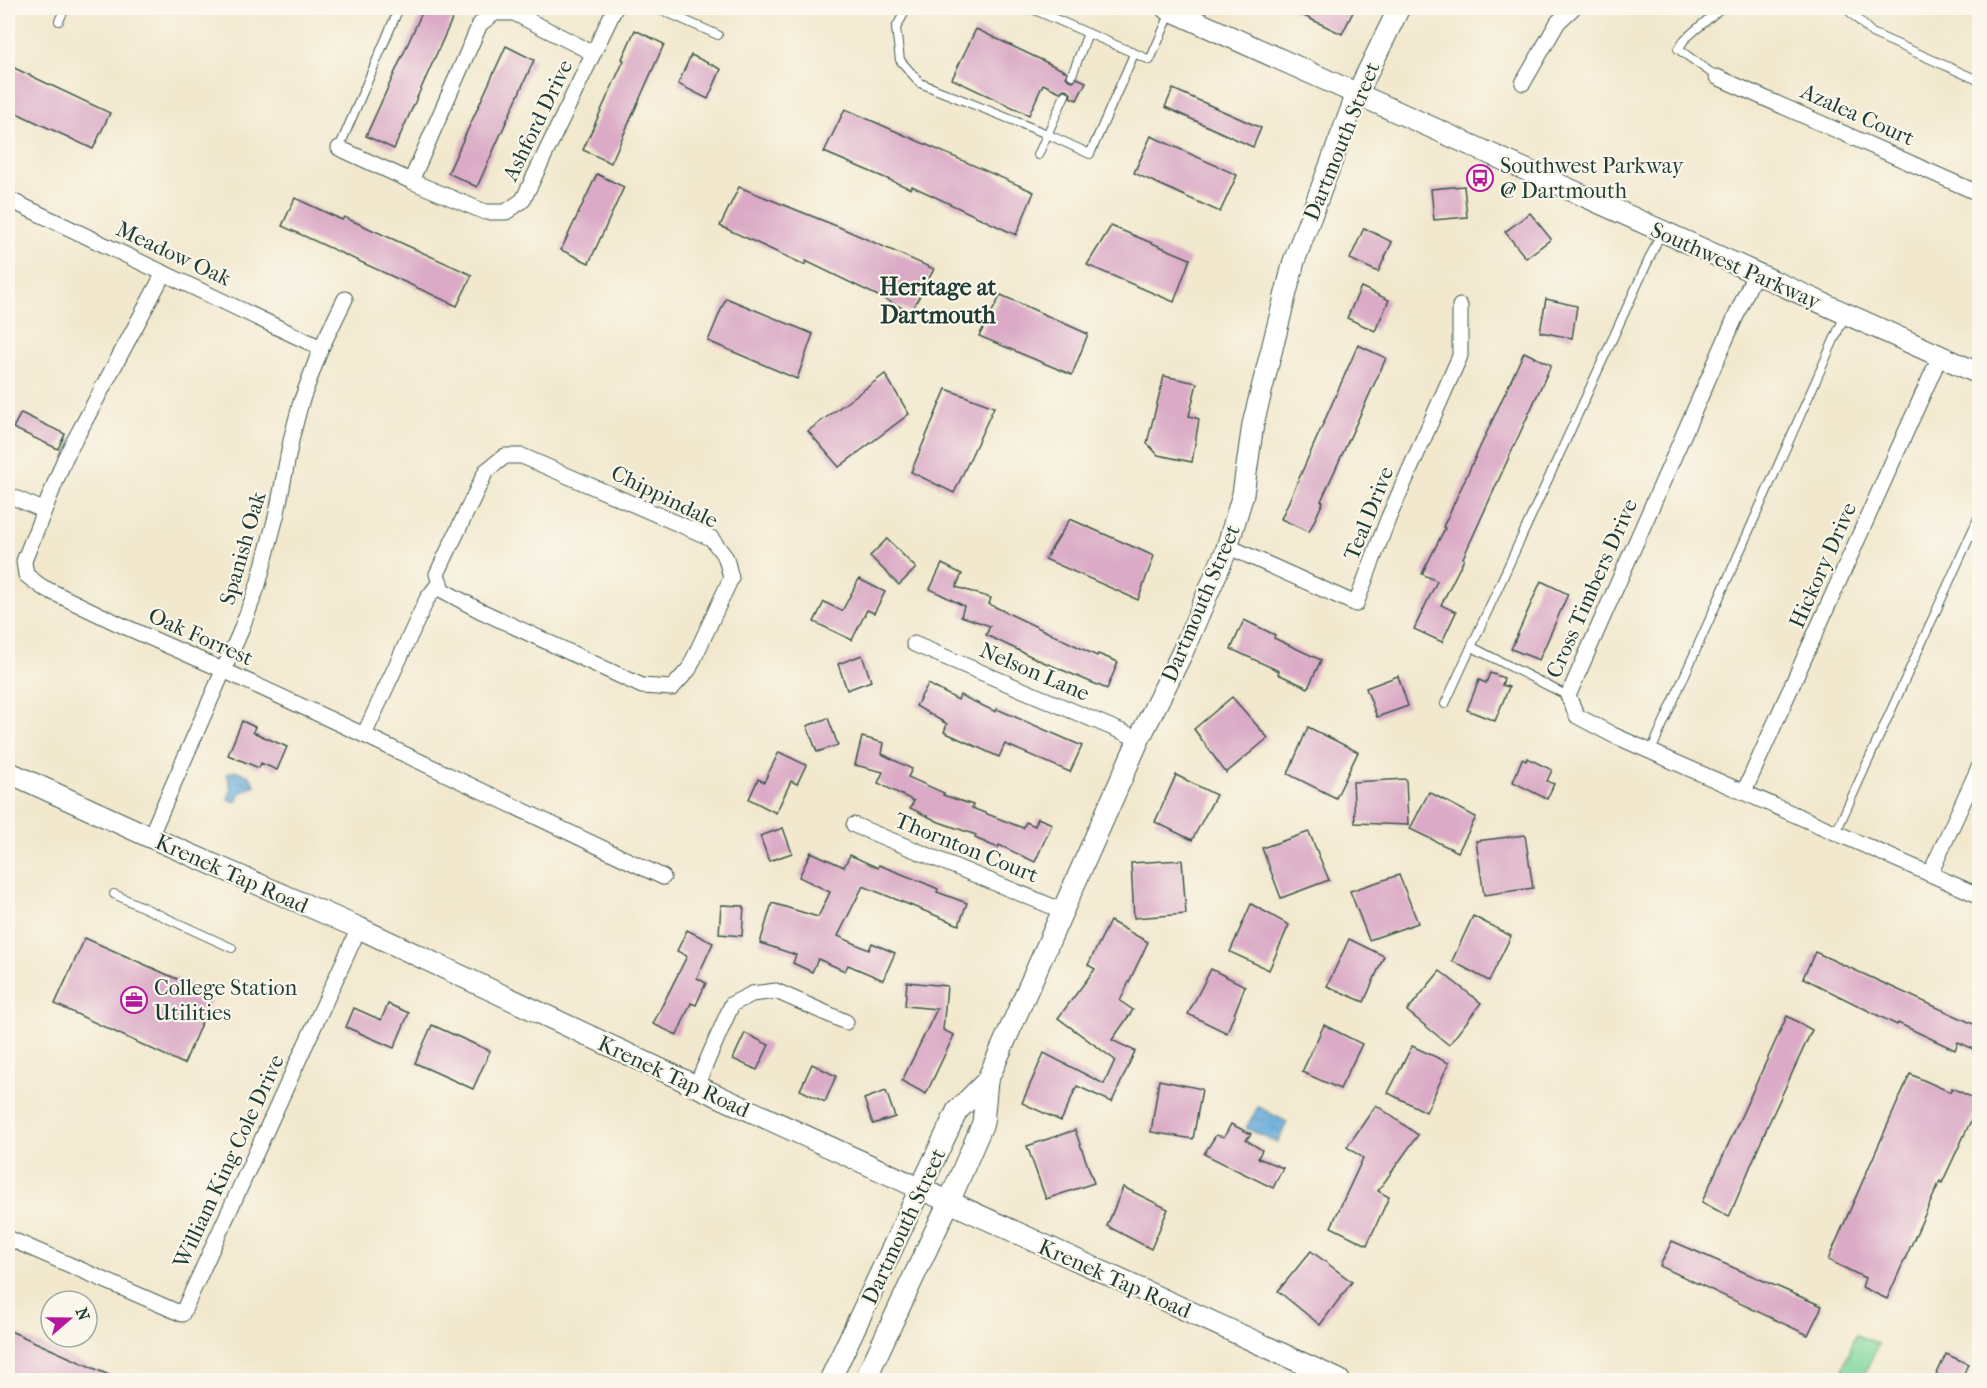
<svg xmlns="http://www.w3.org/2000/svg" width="1987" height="1388" font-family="'IM FELL French Canon',serif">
<defs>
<pattern id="water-ripples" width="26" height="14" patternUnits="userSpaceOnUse" patternTransform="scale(1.5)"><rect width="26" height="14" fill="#62a9d9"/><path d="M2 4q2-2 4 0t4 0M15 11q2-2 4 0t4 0" fill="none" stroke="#508bb1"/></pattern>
</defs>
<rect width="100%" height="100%" fill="#fbf7ec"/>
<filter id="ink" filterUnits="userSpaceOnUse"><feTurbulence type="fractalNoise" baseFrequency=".0167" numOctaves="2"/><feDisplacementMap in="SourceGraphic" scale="12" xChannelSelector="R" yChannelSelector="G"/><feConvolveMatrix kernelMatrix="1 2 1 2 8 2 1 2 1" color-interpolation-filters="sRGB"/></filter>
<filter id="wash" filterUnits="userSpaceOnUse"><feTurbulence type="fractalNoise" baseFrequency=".008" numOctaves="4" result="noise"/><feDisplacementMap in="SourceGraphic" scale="24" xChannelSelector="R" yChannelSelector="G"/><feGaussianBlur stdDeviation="1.35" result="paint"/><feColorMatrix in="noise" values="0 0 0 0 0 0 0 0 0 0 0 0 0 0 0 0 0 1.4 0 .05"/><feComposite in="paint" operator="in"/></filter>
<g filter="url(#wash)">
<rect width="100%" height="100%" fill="#f1e8cd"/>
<polygon fill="#7fd79c" stroke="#4f8a68" stroke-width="1.5" points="1856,1335 1878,1344 1863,1378 1842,1370"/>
<g fill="url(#water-ripples)" stroke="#407386" stroke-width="1.5">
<polygon points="237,771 249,776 255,785 240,793 236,802 228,799 231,790 227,773"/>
<polygon points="1258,1107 1287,1122 1277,1143 1246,1128"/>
</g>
<g id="blocks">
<g fill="#daaac6">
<polygon points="424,8 457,8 394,149 366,136"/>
<polygon points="1287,8 1355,8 1342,34"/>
<polygon points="976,29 1067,72 1066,77 1069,80 1074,81 1077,78 1086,82 1077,100 1070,97 1071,94 1068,90 1064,89 1060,92 1043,84 1029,115 952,79"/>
<polygon points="635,30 664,44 611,163 583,150 624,60 622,59"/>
<polygon points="506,46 534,60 477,187 448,173"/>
<polygon points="691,55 721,69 708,99 678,84"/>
<polygon points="8,65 110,113 93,149 8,109"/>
<polygon points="1173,89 1261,128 1253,147 1165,107"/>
<polygon points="845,109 1034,192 1016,235 912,186 911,189 824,152"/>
<polygon points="1151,136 1237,175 1220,212 1134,173"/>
<polygon points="597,174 624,187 589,263 561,250"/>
<polygon points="1464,186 1467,217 1434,220 1431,189"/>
<polygon points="739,187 839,227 934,269 911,312 806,261 805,265 720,226"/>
<polygon points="295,198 342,220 344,217 472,275 457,306 282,226"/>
<polygon points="1530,213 1551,239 1526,258 1505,232"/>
<polygon points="1111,226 1190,259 1174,302 1087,265"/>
<polygon points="1364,228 1392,242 1378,272 1350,259"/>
<polygon points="1361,287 1389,300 1375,331 1347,318"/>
<polygon points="1001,295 1088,334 1072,375 979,336"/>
<polygon points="726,298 813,334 797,379 708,341"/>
<polygon points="1546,299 1577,306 1572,338 1540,332"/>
<polygon points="1358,345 1386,358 1321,501 1323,502 1309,532 1281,519"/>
<polygon points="1524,352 1551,365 1463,558 1464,559 1441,605 1456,612 1442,642 1414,629 1437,581 1422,574 1445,528 1443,527"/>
<polygon points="885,374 909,414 839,467 808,431"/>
<polygon points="1164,376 1197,383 1189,416 1199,419 1192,462 1158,455 1147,443"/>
<polygon points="946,389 994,407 954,493 911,472"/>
<polygon points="21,413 65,434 58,449 13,428"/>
<polygon points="1070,519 1154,556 1138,600 1045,559"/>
<polygon points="887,539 916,568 899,585 870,556"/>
<polygon points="942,564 962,574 956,587 991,598 989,604 1097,656 1098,654 1118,662 1107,689 1041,661 986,635 990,626 961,616 964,606 930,589"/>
<polygon points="859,579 885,592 874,613 867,610 852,640 814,622 824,602 842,611"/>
<polygon points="1541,581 1568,594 1539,660 1511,649"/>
<polygon points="1244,620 1275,635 1274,638 1321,660 1308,688 1278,674 1279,671 1231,649"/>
<polygon points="862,655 871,681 847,690 838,664"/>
<polygon points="1490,673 1504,678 1502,685 1509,687 1495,721 1467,710 1479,680 1486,683"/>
<polygon points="1398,676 1408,706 1377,717 1366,688"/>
<polygon points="928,684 958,700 960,695 996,712 997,709 1082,746 1070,772 1005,744 999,757 944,732 947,724 916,706"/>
<polygon points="1232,697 1268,738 1226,773 1194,729"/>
<polygon points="828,718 838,745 817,752 807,726"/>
<polygon points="242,721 255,727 253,732 287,747 277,770 261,763 259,768 228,755"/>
<polygon points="1308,727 1358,752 1336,798 1288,774"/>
<polygon points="862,737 884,743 882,754 912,769 908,777 944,793 943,795 973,805 972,808 1023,828 1026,822 1035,826 1038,818 1052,824 1035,862 999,845 998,848 975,838 976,835 939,822 910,808 914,801 878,783 883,772 855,765"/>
<polygon points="779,752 806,765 797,784 791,781 776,813 749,799 758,779 764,782"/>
<polygon points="1527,758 1552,770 1547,781 1554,784 1547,799 1513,782 1522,759 1526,761"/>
<polygon points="1176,775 1216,795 1192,840 1155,822"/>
<polygon points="1406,779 1408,825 1355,823 1353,782"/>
<polygon points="1429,792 1476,817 1458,852 1410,829"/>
<polygon points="783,828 792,853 769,861 760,836"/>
<polygon points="1309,832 1329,880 1281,898 1262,848"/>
<polygon points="1525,835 1533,888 1484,895 1476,841"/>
<polygon points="811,852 844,867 850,855 878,868 879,865 922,882 938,889 937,892 967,903 959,925 863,886 838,936 869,950 872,943 895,953 883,980 848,965 845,971 818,959 812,972 793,963 796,955 760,943 772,903 818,917 830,892 799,877"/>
<polygon points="1182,860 1186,914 1134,918 1131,863"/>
<polygon points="1399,875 1418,923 1369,940 1350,891"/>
<polygon points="1251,904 1289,925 1269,970 1230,952"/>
<polygon points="721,905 744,906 742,936 719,934"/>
<polygon points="1473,916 1511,936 1489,981 1452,961"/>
<polygon points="1110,921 1148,942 1120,1001 1133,1010 1112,1040 1135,1051 1112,1102 1077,1086 1061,1121 1022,1103 1044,1053 1104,1084 1115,1060 1058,1018 1095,969 1088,965"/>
<polygon points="687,930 713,943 697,978 706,983 696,1005 691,1003 677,1035 653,1024 687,956 677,951"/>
<polygon points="85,938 213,995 184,1064 55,1004"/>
<polygon points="1349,939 1384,956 1364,1002 1327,986"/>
<polygon points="1815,952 1980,1027 1980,1052 1958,1042 1955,1050 1898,1023 1897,1025 1803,978"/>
<polygon points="1211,969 1245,986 1227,1033 1188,1014"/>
<polygon points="1440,971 1481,1003 1449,1045 1407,1011"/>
<polygon points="907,982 947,986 943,1030 954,1035 926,1094 902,1081 937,1009 905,1006"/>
<polygon points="388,1004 409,1013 394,1048 346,1027 354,1008 381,1020"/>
<polygon points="1787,1016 1812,1030 1768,1125 1729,1217 1702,1202"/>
<polygon points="432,1025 490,1051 473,1089 415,1063"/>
<polygon points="1324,1025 1362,1044 1340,1089 1302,1072"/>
<polygon points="745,1033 769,1045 757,1070 733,1059"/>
<polygon points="1412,1046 1449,1063 1426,1112 1388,1093"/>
<polygon points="812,1064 836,1076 825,1102 800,1090"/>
<polygon points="1910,1074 1950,1092 1952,1088 1980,1101 1942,1183 1940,1181 1887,1299 1862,1287 1865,1278 1828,1260"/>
<polygon points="1159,1080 1202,1089 1193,1139 1151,1132"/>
<polygon points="886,1091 895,1117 873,1124 864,1099"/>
<polygon points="1376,1105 1418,1135 1378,1191 1389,1197 1367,1245 1331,1227 1363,1158 1347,1147"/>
<polygon points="1231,1124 1251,1134 1246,1140 1262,1150 1258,1158 1283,1168 1273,1188 1204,1154 1216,1135 1224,1137"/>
<polygon points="1075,1130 1094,1183 1046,1199 1027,1146"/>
<polygon points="1123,1187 1168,1209 1151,1249 1107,1226"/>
<polygon points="1672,1241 1822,1306 1808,1335 1660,1266"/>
<polygon points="1311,1251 1352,1282 1320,1325 1278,1291"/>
<polygon points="8,1330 120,1380 8,1380"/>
<polygon points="1946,1354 1968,1364 1961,1380 1934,1380"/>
</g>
</g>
</g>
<g filter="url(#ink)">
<use href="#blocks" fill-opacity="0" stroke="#3e574b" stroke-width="1.5"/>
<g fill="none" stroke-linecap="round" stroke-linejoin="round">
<defs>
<g id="lane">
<polyline points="657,8 718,35"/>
<polyline points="907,8 896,28 900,60 920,83 1047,134 1090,154 1134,54"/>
<polyline points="1030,8 1150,60 1171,12"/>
<polyline points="1846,8 1872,33 1980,81"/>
<polyline points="59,21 65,8"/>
<polyline points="1072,75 1088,33"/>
<polyline points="1717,77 1678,49 1685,39 1721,8"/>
<polyline points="339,148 399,8"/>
<polyline points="1038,155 1065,95"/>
<polyline points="1472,647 1568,696"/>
<polyline points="1445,704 1661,233"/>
<polyline points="1651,751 1845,315"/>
<polyline points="1836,832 1980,514"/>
<polyline points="114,894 232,948"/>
<polyline points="1297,1380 1304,1366"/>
</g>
<g id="street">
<polyline points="1717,77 1980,194"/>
<polyline points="1523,83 1558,22 1573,8"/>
<polyline points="339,148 411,181 485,212 506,212 523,200 615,8"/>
<polyline points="411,181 480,24 495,13 514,13 593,53"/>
<polyline points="8,199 321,348"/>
<polyline points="164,273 65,458 24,561 26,575 42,587 119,624 223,670 364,735 663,877"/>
<polyline points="1755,273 1568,696 1577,716 1613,735 1980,896"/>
<polygon points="505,456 522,456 711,538 726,558 731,578 689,669 672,688 642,686 479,610 442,590 437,574 486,471"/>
<polyline points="8,495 43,510"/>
<polyline points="1227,546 1356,604 1388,519 1460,356 1460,306"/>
<polyline points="914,644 1139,739"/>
<polyline points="364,735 427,599 440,582"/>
<polyline points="1744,792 1940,356"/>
<polyline points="854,825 1063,911"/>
<polyline points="150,837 239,635 258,585 277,513 292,436 301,402 321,348 345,299"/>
<polyline points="1930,874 1980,765"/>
<polyline points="696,1086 732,1004 752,994 776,991 846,1022"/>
<polyline points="8,1238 182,1314 359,928"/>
</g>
<g id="secondary">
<polyline points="1166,8 1980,374"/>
<polyline points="8,772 150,837 359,928 696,1086 1339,1380"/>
<polyline points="830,1380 957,1111 987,1081"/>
<polyline points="865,1380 949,1202 983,1123 987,1081 1139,739 1182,653 1226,551 1243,494 1253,424 1294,261 1357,94 1399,8"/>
</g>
</defs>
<use href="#lane" stroke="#3e574b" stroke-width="10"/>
<use href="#street" stroke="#3e574b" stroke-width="17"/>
<use href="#secondary" stroke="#3e574b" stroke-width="23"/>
<use href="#lane" stroke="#fff" stroke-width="8"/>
<use href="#street" stroke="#fff" stroke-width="15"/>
<use href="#secondary" stroke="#fff" stroke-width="21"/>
</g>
</g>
<defs>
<symbol id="bus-ring" viewBox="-11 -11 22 22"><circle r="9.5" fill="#fbf7ec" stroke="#b5179e" stroke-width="1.5"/><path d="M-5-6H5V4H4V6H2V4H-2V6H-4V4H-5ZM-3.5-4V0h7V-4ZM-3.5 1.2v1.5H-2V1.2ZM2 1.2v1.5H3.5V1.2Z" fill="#b5179e"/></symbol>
<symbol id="office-ring" viewBox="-11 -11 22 22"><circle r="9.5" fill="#fbf7ec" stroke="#b5179e" stroke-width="1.5"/><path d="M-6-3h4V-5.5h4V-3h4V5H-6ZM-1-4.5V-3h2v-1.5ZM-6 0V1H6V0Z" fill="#b5179e"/></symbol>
</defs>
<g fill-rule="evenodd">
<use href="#bus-ring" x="1465" y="163" width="30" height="30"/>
<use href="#office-ring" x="119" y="985" width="30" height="30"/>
</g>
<g text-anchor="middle" stroke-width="4.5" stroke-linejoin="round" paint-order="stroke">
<g font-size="22" fill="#1f3d34" stroke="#fbf7ec">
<text transform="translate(1858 114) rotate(24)" y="8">Azalea Court</text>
<text transform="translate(537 120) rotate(-64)" y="8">Ashford Drive</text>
<text transform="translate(1341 141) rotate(-68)" y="8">Dartmouth Street</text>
<text transform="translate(174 253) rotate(25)" y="8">Meadow Oak</text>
<text transform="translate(1736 265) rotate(24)" y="8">Southwest Parkway</text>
<text transform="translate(665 496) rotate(26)" y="8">Chippindale</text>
<text transform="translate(1368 513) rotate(-68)" y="8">Teal Drive</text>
<text transform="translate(242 548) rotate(-74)" y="8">Spanish Oak</text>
<text transform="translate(1822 565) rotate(-66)" y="8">Hickory Drive</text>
<text transform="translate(1591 588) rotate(-66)" y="8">Cross Timbers Drive</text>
<text transform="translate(1200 603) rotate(-67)" y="8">Dartmouth Street</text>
<text transform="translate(201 636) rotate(24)" y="8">Oak Forrest</text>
<text transform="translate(1035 671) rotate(23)" y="8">Nelson Lane</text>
<text transform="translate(967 847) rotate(22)" y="8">Thornton Court</text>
<text transform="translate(232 873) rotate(24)" y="8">Krenek Tap Road</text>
<text transform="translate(674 1076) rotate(25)" y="8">Krenek Tap Road</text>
<text transform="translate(228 1161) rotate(-65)" y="8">William King Cole Drive</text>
<text transform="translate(903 1226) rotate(-65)" y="8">Dartmouth Street</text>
<text transform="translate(1115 1278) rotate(24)" y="8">Krenek Tap Road</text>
</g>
<g font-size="22" fill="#1f3d34" stroke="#fbf7ec" text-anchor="start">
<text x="1500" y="173">Southwest Parkway<tspan x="1500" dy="25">@ Dartmouth</tspan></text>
<text x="154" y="995">College Station<tspan x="154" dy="25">Utilities</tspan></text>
</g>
<g font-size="24" font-weight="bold" fill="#1f3d34" stroke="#fbf7ec">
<text x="938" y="295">Heritage at<tspan x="938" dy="28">Dartmouth</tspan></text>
</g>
</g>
<rect width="1987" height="1388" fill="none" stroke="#fbf7ec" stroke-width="30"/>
<g transform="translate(69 1319) rotate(70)"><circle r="28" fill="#fbf7ec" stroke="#a3ada2" stroke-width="1.5"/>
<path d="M0-4.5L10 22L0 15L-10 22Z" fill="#b5179e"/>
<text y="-9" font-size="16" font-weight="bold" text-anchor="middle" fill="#1f3d34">N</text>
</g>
</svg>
